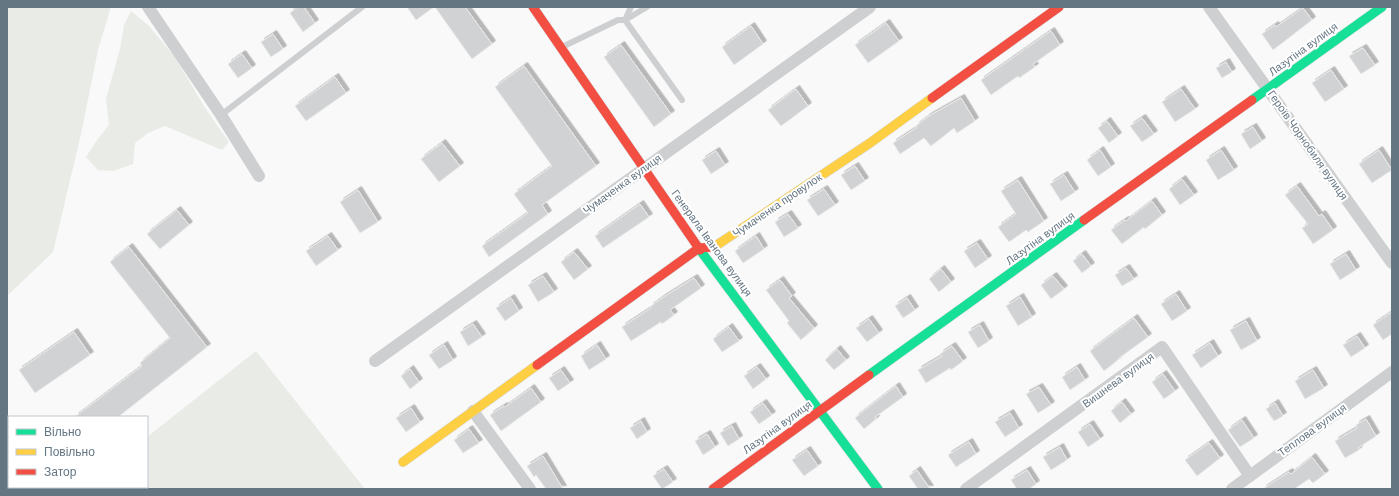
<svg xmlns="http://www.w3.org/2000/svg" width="1399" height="496" font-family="'DM Sans',sans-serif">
<defs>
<filter id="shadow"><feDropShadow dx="3.5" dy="-3.5" stdDeviation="0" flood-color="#0004"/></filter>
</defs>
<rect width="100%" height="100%" fill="#f9f9f9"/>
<g fill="#e8ebe6">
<polygon points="7,7 111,7 98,50 81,134 53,252 7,296"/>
<polygon points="131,11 149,26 175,57 205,108 229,142 222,150 165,126 148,133 135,143 133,164 113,171 98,170 86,157 97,140 109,125 106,99 120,49 124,25"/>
<polygon points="256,351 365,489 80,489 83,487 147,487 147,437"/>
</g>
<g fill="#d0d2d3" stroke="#e8e8e8" filter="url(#shadow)">
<polygon points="298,7 304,7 315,23 303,32 290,13"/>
<polygon points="407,7 434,7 416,20"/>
<polygon points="435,7 465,7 492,44 472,59"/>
<polygon points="1303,8 1312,20 1273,50 1262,34 1275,25 1276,27"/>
<polygon points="886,23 899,41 868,63 855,45"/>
<polygon points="751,26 763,44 734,65 722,47"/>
<polygon points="1051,31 1060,45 1033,64 1035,67 1019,78 1018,76 991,95 981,80"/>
<polygon points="273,34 283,49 271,57 261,42"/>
<polygon points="621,45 671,114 654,127 604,57"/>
<polygon points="1363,48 1375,65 1361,74 1349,56"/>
<polygon points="242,54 252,68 238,78 228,64"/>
<polygon points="1226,62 1232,72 1222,78 1216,68"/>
<polygon points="524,66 596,166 542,205 548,214 489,257 482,246 528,213 514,194 552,166 495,87"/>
<polygon points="1331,70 1344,89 1325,102 1312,83"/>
<polygon points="335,77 346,93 306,121 295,106"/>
<polygon points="796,89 808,106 781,126 768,110"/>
<polygon points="1181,89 1195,109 1175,122 1162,102"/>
<polygon points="961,98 975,121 957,133 954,128 931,146 924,138 900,154 893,143 916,128 916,126 929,116"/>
<polygon points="1142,118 1154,134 1142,142 1130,126"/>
<polygon points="1107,121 1118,136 1109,143 1098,128"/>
<polygon points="1253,127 1262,141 1250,149 1241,134"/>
<polygon points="442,143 460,166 439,182 421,159"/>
<polygon points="1100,150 1111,167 1098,176 1087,160"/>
<polygon points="1221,150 1234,170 1218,180 1206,160"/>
<polygon points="1379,150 1392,170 1372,183 1359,164"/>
<polygon points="716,151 725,165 711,174 702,160"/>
<polygon points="855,166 865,181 851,190 841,175"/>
<polygon points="1064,175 1075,192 1061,201 1050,184"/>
<polygon points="1182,179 1194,195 1180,205 1169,189"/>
<polygon points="1018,180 1044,221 1028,232 1026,230 1009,242 998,227 1016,214 1001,191"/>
<polygon points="1297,186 1319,216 1322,214 1333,230 1313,244 1302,228 1308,224 1285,195"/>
<polygon points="824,189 835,205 818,216 807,200"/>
<polygon points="358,190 378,222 360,233 340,202"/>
<polygon points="1152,201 1162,215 1145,229 1144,227 1122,244 1111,230 1125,220 1126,221"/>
<polygon points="640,204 649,217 603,248 595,236"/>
<polygon points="177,210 189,225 160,249 147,234"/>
<polygon points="788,214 798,228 784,237 775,222"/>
<polygon points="328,236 338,250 316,266 306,251"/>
<polygon points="756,236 764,249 743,263 735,251"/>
<polygon points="977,243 988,259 975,268 964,251"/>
<polygon points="129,247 207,347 118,417 75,417 142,366 140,363 170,338 110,262"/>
<polygon points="574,252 588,269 574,280 561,262"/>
<polygon points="1082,254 1091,266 1082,273 1073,261"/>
<polygon points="1346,254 1356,270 1340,280 1330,264"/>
<polygon points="1126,268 1134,279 1122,286 1115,275"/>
<polygon points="941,269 951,282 939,292 929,279"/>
<polygon points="543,276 554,292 538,302 528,285"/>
<polygon points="1053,276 1064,289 1051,299 1041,285"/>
<polygon points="694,278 701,288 670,310 674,315 662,324 661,322 631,341 622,327 651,308 650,307 662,298"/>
<polygon points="780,280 792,296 789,298 814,328 801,340 787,323 789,321 766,290"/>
<polygon points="1176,294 1187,311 1172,321 1161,304"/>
<polygon points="1020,297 1032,317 1018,326 1006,306"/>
<polygon points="511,298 519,311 505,321 496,308"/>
<polygon points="907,298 915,310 903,318 895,306"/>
<polygon points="1392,312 1392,334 1383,340 1373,325"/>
<polygon points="1134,318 1148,337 1119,358 1119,359 1104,371 1090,351"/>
<polygon points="869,319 879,333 867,342 856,328"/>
<polygon points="1246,321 1257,341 1241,350 1230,330"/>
<polygon points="473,324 482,337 468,346 460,332"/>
<polygon points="980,325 989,341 978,348 968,332"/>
<polygon points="729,327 739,341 722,352 713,339"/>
<polygon points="74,332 90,355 35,393 19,370"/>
<polygon points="1357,336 1365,348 1351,357 1343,345"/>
<polygon points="1210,343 1218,356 1201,368 1192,355"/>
<polygon points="444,345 453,360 439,369 429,355"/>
<polygon points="597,345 606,359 589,370 581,356"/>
<polygon points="952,346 963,361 951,370 950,368 926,383 918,370 942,356 940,354"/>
<polygon points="837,349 846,360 834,370 825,360"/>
<polygon points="757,367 766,379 753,389 744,376"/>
<polygon points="1077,367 1085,380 1070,390 1062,377"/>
<polygon points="410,369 419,382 410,389 401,376"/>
<polygon points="561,370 570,383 558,391 549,378"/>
<polygon points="1313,370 1324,388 1305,399 1295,381"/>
<polygon points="1163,374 1175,391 1164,399 1152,382"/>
<polygon points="896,386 903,397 875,417 876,419 864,429 855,418"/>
<polygon points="1039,387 1051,405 1038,413 1026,394"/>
<polygon points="531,388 541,402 501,431 490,415 504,406 505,407"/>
<polygon points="1122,402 1131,414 1120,423 1111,411"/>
<polygon points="763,403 772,415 759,424 750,412"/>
<polygon points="1275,403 1283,416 1274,421 1266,409"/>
<polygon points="411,408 420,422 406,432 396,418"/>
<polygon points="1010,413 1019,428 1005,437 995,422"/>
<polygon points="1366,419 1376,436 1358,448 1359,450 1345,458 1335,441 1357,428 1356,425"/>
<polygon points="1242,420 1254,438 1240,447 1228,430"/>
<polygon points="641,421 647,432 637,439 630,428"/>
<polygon points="1090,424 1100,439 1088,447 1078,432"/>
<polygon points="732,426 739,439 728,446 720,433"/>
<polygon points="469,429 479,443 463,453 454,440"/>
<polygon points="707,434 715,447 703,455 695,441"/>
<polygon points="969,442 976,454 956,467 948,455"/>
<polygon points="1209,443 1220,458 1197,476 1185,460"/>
<polygon points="1060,447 1067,460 1051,470 1043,457"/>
<polygon points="807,450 818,466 804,476 792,460"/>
<polygon points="543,456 563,489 546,489 536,475 534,477 527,466"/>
<polygon points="1312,457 1325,474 1313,483 1309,479 1294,489 1263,489 1289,472 1291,474"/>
<polygon points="664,469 673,482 662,489 653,476"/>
<polygon points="917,470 930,489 918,489 909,476"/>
<polygon points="1027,470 1036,484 1029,489 1017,489 1011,480"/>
</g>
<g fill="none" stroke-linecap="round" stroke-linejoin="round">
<defs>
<g id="fast">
<polyline points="1252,100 1382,7"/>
<polyline points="700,250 878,489"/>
<polyline points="869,375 1084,220"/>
</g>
<g id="slow">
<polyline points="714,247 870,143 932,98"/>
<polyline points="403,462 537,365"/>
</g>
<g id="jam">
<polyline points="533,7 700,250"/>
<polyline points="932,98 1059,7"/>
<polyline points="1084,220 1252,100"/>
<polyline points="537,365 699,248 714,247"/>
<polyline points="713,489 869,375"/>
</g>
</defs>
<use href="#fast" stroke="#d5d6d7" stroke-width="10"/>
<use href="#slow" stroke="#d5d6d7" stroke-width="10"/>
<use href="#jam" stroke="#d5d6d7" stroke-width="10"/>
<g stroke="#cecfd0" stroke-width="6">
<polyline points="625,20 647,7"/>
<polyline points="625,20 631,7"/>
<polyline points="562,47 618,20 625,20 682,100"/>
<polyline points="221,115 362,7"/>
</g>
<g stroke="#cecfd0" stroke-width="12">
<polyline points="148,7 221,115 259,176"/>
<polyline points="1209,7 1392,263"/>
<polyline points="375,361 870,7"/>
<polyline points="473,411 530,489"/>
<polyline points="966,489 1162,347 1250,476"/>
<polyline points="1232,489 1392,372"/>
</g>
<use href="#fast" stroke="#16e098" stroke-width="9"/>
<use href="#slow" stroke="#ffcf43" stroke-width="9"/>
<use href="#jam" stroke="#f24e42" stroke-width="9"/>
</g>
<g text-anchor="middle" stroke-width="4" stroke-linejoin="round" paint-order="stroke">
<g font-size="11" fill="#657683" stroke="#fff">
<text transform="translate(1303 49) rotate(-36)" y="4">Лазутіна вулиця</text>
<text transform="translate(1308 145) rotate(55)" y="4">Героїв Чорнобиля вулиця</text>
<text transform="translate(622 184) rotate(-36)" y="4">Чумаченка вулиця</text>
<text transform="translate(777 205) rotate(-34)" y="4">Чумаченка провулок</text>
<text transform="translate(1040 238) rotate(-36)" y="4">Лазутіна вулиця</text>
<text transform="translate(712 243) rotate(54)" y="4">Генерала Іванова вулиця</text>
<text transform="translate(1118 380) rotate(-36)" y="4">Вишнева вулиця</text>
<text transform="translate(777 427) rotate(-36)" y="4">Лазутіна вулиця</text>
<text transform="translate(1312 430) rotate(-36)" y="4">Теплова вулиця</text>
</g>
</g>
<rect width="1399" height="496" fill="none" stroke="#657683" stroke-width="16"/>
<rect x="8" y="416" width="140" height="72" fill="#ffffff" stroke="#c1c8cd"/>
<rect x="16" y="429" width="20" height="6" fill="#16e098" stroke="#c1c8cd"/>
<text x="44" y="436" font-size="12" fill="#657683">Вільно</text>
<rect x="16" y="449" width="20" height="6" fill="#ffcf43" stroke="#c1c8cd"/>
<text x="44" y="456" font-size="12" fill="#657683">Повільно</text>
<rect x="16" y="469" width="20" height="6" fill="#f24e42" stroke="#c1c8cd"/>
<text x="44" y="476" font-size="12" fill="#657683">Затор</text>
</svg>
